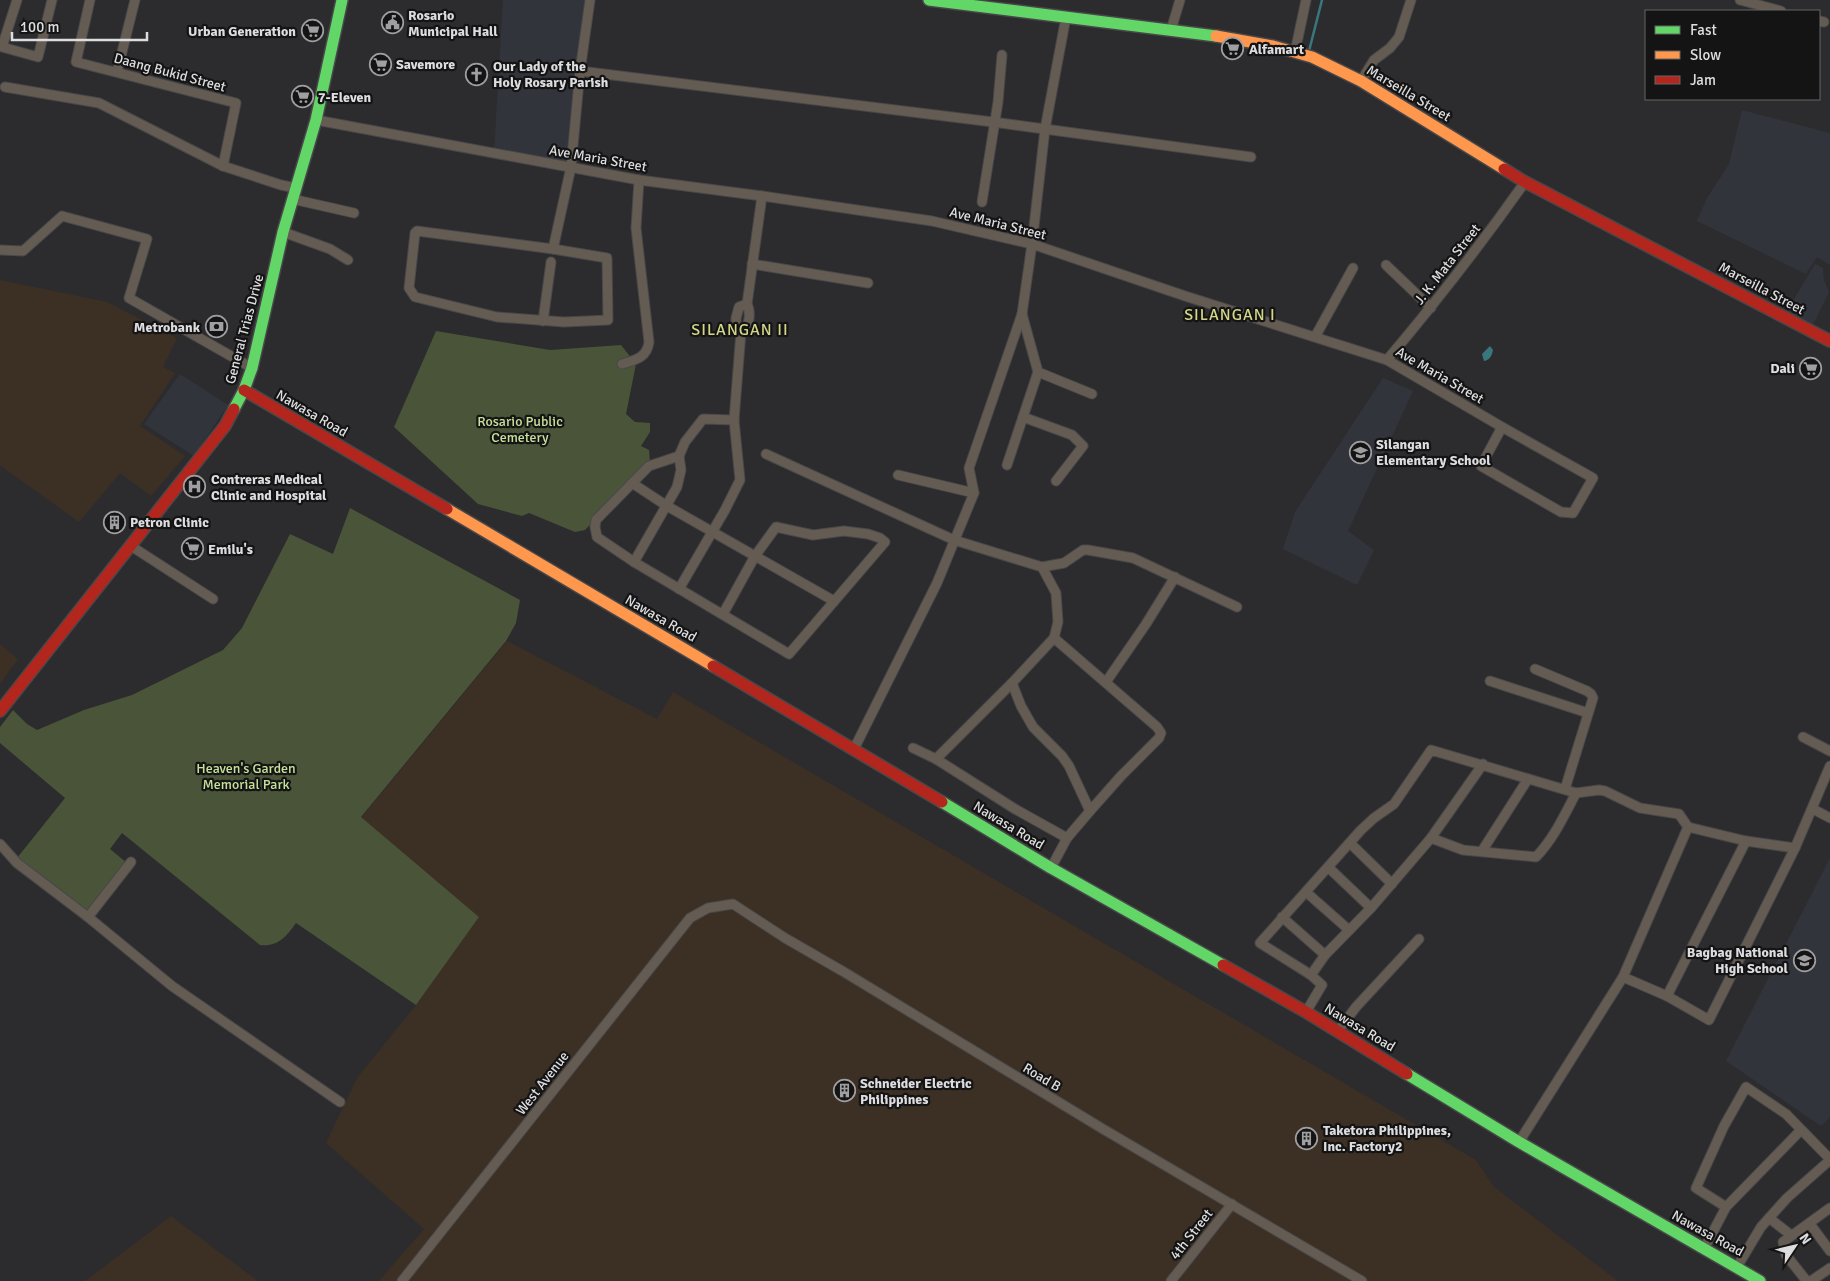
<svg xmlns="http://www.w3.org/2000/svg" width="1830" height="1281" font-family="Signika,sans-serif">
<rect width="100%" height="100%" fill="#2c2c2e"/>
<g fill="#32343c">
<polygon points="503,0 587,0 566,162 494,153"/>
<polygon points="1742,110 1830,133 1830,265 1817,257 1806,274 1697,221 1707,198 1729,164"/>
<polygon points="1815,264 1823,268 1824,280 1829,292 1812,327 1785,314"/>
<polygon points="180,374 228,405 194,456 144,424"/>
<polygon points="1383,378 1413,391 1348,531 1374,550 1357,585 1283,549 1295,512"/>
<polygon points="1830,858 1830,1117 1821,1126 1726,1061"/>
</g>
<g fill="#3c2f24">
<polygon points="0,280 107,302 177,338 163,367 175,373 140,426 185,456 151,496 120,473 79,522 1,466 0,467"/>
<polygon points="507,641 657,719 673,692 1476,1160 1494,1187 1618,1281 379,1281 424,1229 326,1143 357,1078 416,1005 479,917 361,818"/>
<polygon points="0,644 18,659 0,684"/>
<polygon points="171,1216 258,1281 85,1281"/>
</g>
<g fill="#495439">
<polygon points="436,331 550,350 621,345 636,364 626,414 635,422 650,423 650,432 641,446 649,450 650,462 585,530 575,532 529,513 522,516 478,504 394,427"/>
<path d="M350 508 520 600 516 623 506 641 361 817 479 917 416 1005 296 923C286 937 278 947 260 945L122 833 110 849 127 863 88 913 17 858 65 798 0 743V727L13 710 27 724 37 730 84 710 132 695 223 650 242 628 290 534 333 554Z"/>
</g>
<path fill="#38777e" d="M1490 346 1493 350C1492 355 1490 360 1484 361L1482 354Z"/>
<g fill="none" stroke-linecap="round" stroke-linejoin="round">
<polyline stroke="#38777e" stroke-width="2.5" points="1309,51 1322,0"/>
<defs>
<g id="street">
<polyline points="17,0 2,47 38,57 52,0"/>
<polyline points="90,0 76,62 236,103 223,166 281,185 296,188"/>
<polyline points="1740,0 1781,11"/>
<polyline points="1819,21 1824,22"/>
<polyline points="1171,30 1180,0"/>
<polyline points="1295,52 1306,0"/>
<polyline points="580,71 993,122 1251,157"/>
<polyline points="117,72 135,0"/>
<polyline points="1361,81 1374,60 1390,48 1399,37 1411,0"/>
<polyline points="5,87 99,103 223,166"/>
<polyline points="316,120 639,180 762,196 932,221 1032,244 1185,296 1387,360 1502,427 1593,478 1573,513 1561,512 1481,466 1502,427"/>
<polyline points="292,199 354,213"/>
<polyline points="982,202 998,102 1002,55"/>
<polygon points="417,231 553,249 607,258 608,320 564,322 497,317 415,297 409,288 415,233"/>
<polyline points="283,232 330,249 348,260"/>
<polyline points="553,249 571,167 580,71 590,0"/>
<polyline points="0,250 23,251 62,216 147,239 129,298 252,368"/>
<polyline points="752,264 868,283"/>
<polyline points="1386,265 1431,308"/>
<polyline points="747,304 762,196"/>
<path d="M747 304C751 312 749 320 747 329L741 332 736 328V318L739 307Z"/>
<polyline points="1022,314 1038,372 1092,394"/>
<polyline points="543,321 551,262"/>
<polyline points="1315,337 1353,268"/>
<path d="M1387 360C1436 302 1482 243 1525 182"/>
<path d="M622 364C635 360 647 358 649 342L636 228 639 180"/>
<polyline points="1023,417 1072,435 1083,446 1056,481"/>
<polyline points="734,420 741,332"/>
<polyline points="766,454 954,540 1042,567 1056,593 1058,622 1054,638 1012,683 936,759"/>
<polyline points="679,456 649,466 596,520 595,527 597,537 634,562 789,654 885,542 880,538 868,534 844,531 813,535 776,527 755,556 723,614"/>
<polyline points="1007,465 1038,372"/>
<polyline points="898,475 974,493"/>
<polyline points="632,483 667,506 834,601"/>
<polyline points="131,546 213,599"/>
<polyline points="634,562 677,487 681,470 679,456 685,442 703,419 734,420 740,480 725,510 679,589"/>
<polyline points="1042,567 1064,563 1083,550 1088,550 1133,558 1237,607"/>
<polyline points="1535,669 1587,691 1591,694 1593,698 1565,789"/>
<polyline points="1490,681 1588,713"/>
<polyline points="1106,682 1146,624 1175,577"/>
<polyline points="1012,683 1021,706 1033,727 1062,756 1069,766 1090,811"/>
<polyline points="1803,737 1830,751"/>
<polyline points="913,748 936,759 1015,809 1067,838"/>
<polyline points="854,749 937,583 974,493 969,468 1022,314 1032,244 1045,129 1066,17"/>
<polyline points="1576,793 1599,790 1605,791 1640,808 1679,814 1688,827"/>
<polyline points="1813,809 1830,818"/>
<polyline points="1746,841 1795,848"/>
<polyline points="1350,843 1392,884"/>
<polyline points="0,844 17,863 88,917 172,986 340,1102"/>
<polyline points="1482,851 1528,779"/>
<polyline points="1328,867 1371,908"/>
<polyline points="1051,868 1067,838 1090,811 1121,776 1159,738 1161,733 1157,727 1054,638"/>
<polyline points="1306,892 1349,930"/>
<polyline points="88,917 131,862"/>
<polyline points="1282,917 1325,955"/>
<polyline points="1311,975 1325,955 1371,908 1431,838 1483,764"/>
<polyline points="1623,977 1667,996 1709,1020 1795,848 1830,766"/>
<path d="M1306 1012 1322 985 1311 975 1260 943 1361 830 1374 818 1394 804 1431 750 1576 793C1564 816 1554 838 1536 857L1463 850 1431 838"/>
<polyline points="1338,1031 1356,1007 1419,939"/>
<polyline points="1519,1142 1623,977 1688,827 1746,841 1667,996"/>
<polyline points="1726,1207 1696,1188 1724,1126 1746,1087 1786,1114 1830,1159"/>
<polyline points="1769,1218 1791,1235"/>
<polyline points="1810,1224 1830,1251"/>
<polyline points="1704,1249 1726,1207 1801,1130"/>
<polyline points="1737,1267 1761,1227 1787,1198 1830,1160"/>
<polyline points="402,1281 690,918 708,908 733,904 785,938 844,972 1103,1129 1362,1281"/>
<polyline points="1171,1281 1232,1204"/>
<polyline points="1808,1281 1805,1279 1786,1255 1783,1242 1830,1208"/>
<polyline points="1811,1281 1830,1268"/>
</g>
<g id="fast">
<polyline points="929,0 1216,36"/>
<polyline points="234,409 244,390 252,368 283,232 316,120 342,0"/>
<polyline points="942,802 1051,868 1223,965"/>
<polyline points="1407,1074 1519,1142 1760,1281"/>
</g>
<g id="slow">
<polyline points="1216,36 1273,46 1312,57 1361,81 1504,169"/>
<polyline points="447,509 713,666"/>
</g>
<g id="jam">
<polyline points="1504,169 1525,182 1830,341"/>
<polyline points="244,390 447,509"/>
<polyline points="713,666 942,802"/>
<polyline points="0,711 225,426 234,409"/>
<polyline points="1223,965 1306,1012 1407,1074"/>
</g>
</defs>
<use href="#street" stroke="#48484a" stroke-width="11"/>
<use href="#fast" stroke="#48484a" stroke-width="14"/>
<use href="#slow" stroke="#48484a" stroke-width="14"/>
<use href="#jam" stroke="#48484a" stroke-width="14"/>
<use href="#street" stroke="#645c53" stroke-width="9"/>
<use href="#fast" stroke="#63d668" stroke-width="11"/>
<use href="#slow" stroke="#ff974d" stroke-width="11"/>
<use href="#jam" stroke="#b3261e" stroke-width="11"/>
</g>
<defs>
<symbol id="civic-ring" viewBox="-11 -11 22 22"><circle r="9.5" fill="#141415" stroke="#9f9fa1" stroke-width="1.5"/><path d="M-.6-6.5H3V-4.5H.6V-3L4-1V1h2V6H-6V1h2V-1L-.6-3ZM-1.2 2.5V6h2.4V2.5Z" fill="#9f9fa1"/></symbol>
<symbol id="supermarket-ring" viewBox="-11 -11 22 22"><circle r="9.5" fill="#141415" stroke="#9f9fa1" stroke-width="1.5"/><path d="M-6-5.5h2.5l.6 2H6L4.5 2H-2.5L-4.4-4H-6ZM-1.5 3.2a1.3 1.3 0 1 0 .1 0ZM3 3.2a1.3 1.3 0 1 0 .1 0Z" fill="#9f9fa1"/></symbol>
<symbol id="church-ring" viewBox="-11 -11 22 22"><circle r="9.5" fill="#141415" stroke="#9f9fa1" stroke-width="1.5"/><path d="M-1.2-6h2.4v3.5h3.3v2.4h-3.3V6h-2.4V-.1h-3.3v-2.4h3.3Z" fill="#9f9fa1"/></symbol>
<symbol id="bank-ring" viewBox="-11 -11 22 22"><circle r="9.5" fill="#141415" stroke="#9f9fa1" stroke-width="1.5"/><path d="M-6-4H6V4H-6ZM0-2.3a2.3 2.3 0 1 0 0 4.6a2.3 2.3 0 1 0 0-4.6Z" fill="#9f9fa1"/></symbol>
<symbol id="school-ring" viewBox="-11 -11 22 22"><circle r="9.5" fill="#141415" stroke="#9f9fa1" stroke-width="1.5"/><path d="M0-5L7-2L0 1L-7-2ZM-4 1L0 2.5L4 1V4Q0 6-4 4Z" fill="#9f9fa1"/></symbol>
<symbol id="hospital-ring" viewBox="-11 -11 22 22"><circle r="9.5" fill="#141415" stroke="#9f9fa1" stroke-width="1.5"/><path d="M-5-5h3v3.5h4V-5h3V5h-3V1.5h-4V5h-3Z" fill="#9f9fa1"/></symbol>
<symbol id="building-ring" viewBox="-11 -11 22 22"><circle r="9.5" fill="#141415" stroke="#9f9fa1" stroke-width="1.5"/><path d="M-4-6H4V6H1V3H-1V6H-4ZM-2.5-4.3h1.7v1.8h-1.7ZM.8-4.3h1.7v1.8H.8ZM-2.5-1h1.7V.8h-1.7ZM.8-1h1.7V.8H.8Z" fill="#9f9fa1"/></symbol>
</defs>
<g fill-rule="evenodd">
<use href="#civic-ring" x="380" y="10" width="25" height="25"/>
<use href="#supermarket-ring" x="300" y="18" width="25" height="25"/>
<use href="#supermarket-ring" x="1220" y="36" width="25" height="25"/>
<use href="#supermarket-ring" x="368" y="52" width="25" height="25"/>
<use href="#church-ring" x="464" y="62" width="25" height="25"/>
<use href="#supermarket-ring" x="290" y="84" width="25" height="25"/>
<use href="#bank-ring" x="204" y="314" width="25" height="25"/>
<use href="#supermarket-ring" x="1798" y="356" width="25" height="25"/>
<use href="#school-ring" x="1348" y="440" width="25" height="25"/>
<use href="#hospital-ring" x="182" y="474" width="25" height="25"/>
<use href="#building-ring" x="102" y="510" width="25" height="25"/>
<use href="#supermarket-ring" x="180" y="536" width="25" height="25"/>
<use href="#school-ring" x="1792" y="948" width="25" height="25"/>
<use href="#building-ring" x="832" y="1078" width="25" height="25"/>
<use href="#building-ring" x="1294" y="1126" width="25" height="25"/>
</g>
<g text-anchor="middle" stroke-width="4.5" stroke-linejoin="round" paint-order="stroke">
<g font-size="14" font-weight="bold" fill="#dddddf" stroke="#141415" text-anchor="start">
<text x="408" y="20">Rosario<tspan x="408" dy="16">Municipal Hall</tspan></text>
<text x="296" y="36" text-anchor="end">Urban Generation</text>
<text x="1249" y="54">Alfamart</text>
<text x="396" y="69">Savemore</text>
<text x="493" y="71">Our Lady of the<tspan x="493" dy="16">Holy Rosary Parish</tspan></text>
<text x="318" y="102">7-Eleven</text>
<text x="200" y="332" text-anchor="end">Metrobank</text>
<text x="1795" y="373" text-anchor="end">Dali</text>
<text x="1376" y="449">Silangan<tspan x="1376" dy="16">Elementary School</tspan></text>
<text x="211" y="484">Contreras Medical<tspan x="211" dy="16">Clinic and Hospital</tspan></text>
<text x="130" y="527">Petron Clinic</text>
<text x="208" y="554">Emilu's</text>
<text x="1788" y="957" text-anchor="end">Bagbag National<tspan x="1788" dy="16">High School</tspan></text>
<text x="860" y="1088">Schneider Electric<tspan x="860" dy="16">Philippines</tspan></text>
<text x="1323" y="1135">Taketora Philippines,<tspan x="1323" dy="16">Inc. Factory2</tspan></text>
</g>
<g font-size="14" fill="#dddddf" stroke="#141415">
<text transform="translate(170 72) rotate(15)" y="5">Daang Bukid Street</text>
<text transform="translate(1409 93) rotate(31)" y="5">Marseilla Street</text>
<text transform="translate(598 158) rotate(10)" y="5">Ave Maria Street</text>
<text transform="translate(998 223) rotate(14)" y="5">Ave Maria Street</text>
<text transform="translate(1447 264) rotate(-52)" y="5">J. K. Mata Street</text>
<text transform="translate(1762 288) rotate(28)" y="5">Marseilla Street</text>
<text transform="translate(244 329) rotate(-75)" y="5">General Trias Drive</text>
<text transform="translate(1440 375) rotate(30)" y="5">Ave Maria Street</text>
<text transform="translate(312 413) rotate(30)" y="5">Nawasa Road</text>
<text transform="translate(661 618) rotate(30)" y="5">Nawasa Road</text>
<text transform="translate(1009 825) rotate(31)" y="5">Nawasa Road</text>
<text transform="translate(1360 1027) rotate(31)" y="5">Nawasa Road</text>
<text transform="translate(1042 1077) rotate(31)" y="5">Road B</text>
<text transform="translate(542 1083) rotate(-52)" y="5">West Avenue</text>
<text transform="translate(1708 1233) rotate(29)" y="5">Nawasa Road</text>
<text transform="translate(1191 1234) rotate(-52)" y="5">4th Street</text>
</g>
<g font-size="14" fill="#c6e299" stroke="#141415">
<text x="520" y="426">Rosario Public<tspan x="520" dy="16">Cemetery</tspan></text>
<text x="246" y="773">Heaven's Garden<tspan x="246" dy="16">Memorial Park</tspan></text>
</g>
<g font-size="16" letter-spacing="1" fill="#d4d788" stroke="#141415">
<text x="1230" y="320">SILANGAN I</text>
<text x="740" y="335">SILANGAN II</text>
</g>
</g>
<rect x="1645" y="10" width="175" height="90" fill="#141415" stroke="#646466"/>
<rect x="1655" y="26" width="25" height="8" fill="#63d668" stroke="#646466"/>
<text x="1690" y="35" font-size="15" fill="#dddddf">Fast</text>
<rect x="1655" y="51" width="25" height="8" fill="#ff974d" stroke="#646466"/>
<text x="1690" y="60" font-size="15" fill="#dddddf">Slow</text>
<rect x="1655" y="76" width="25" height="8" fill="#b3261e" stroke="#646466"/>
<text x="1690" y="85" font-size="15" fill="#dddddf">Jam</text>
<g transform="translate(1795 1246) rotate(55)" stroke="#141415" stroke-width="4" paint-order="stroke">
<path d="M0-4L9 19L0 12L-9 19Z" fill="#dddddf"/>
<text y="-8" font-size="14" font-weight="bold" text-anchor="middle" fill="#dddddf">N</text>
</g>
<path d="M12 32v8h135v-8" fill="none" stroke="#dddddf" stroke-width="2.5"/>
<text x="20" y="32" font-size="15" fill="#dddddf" stroke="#141415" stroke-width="4" paint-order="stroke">100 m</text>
</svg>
